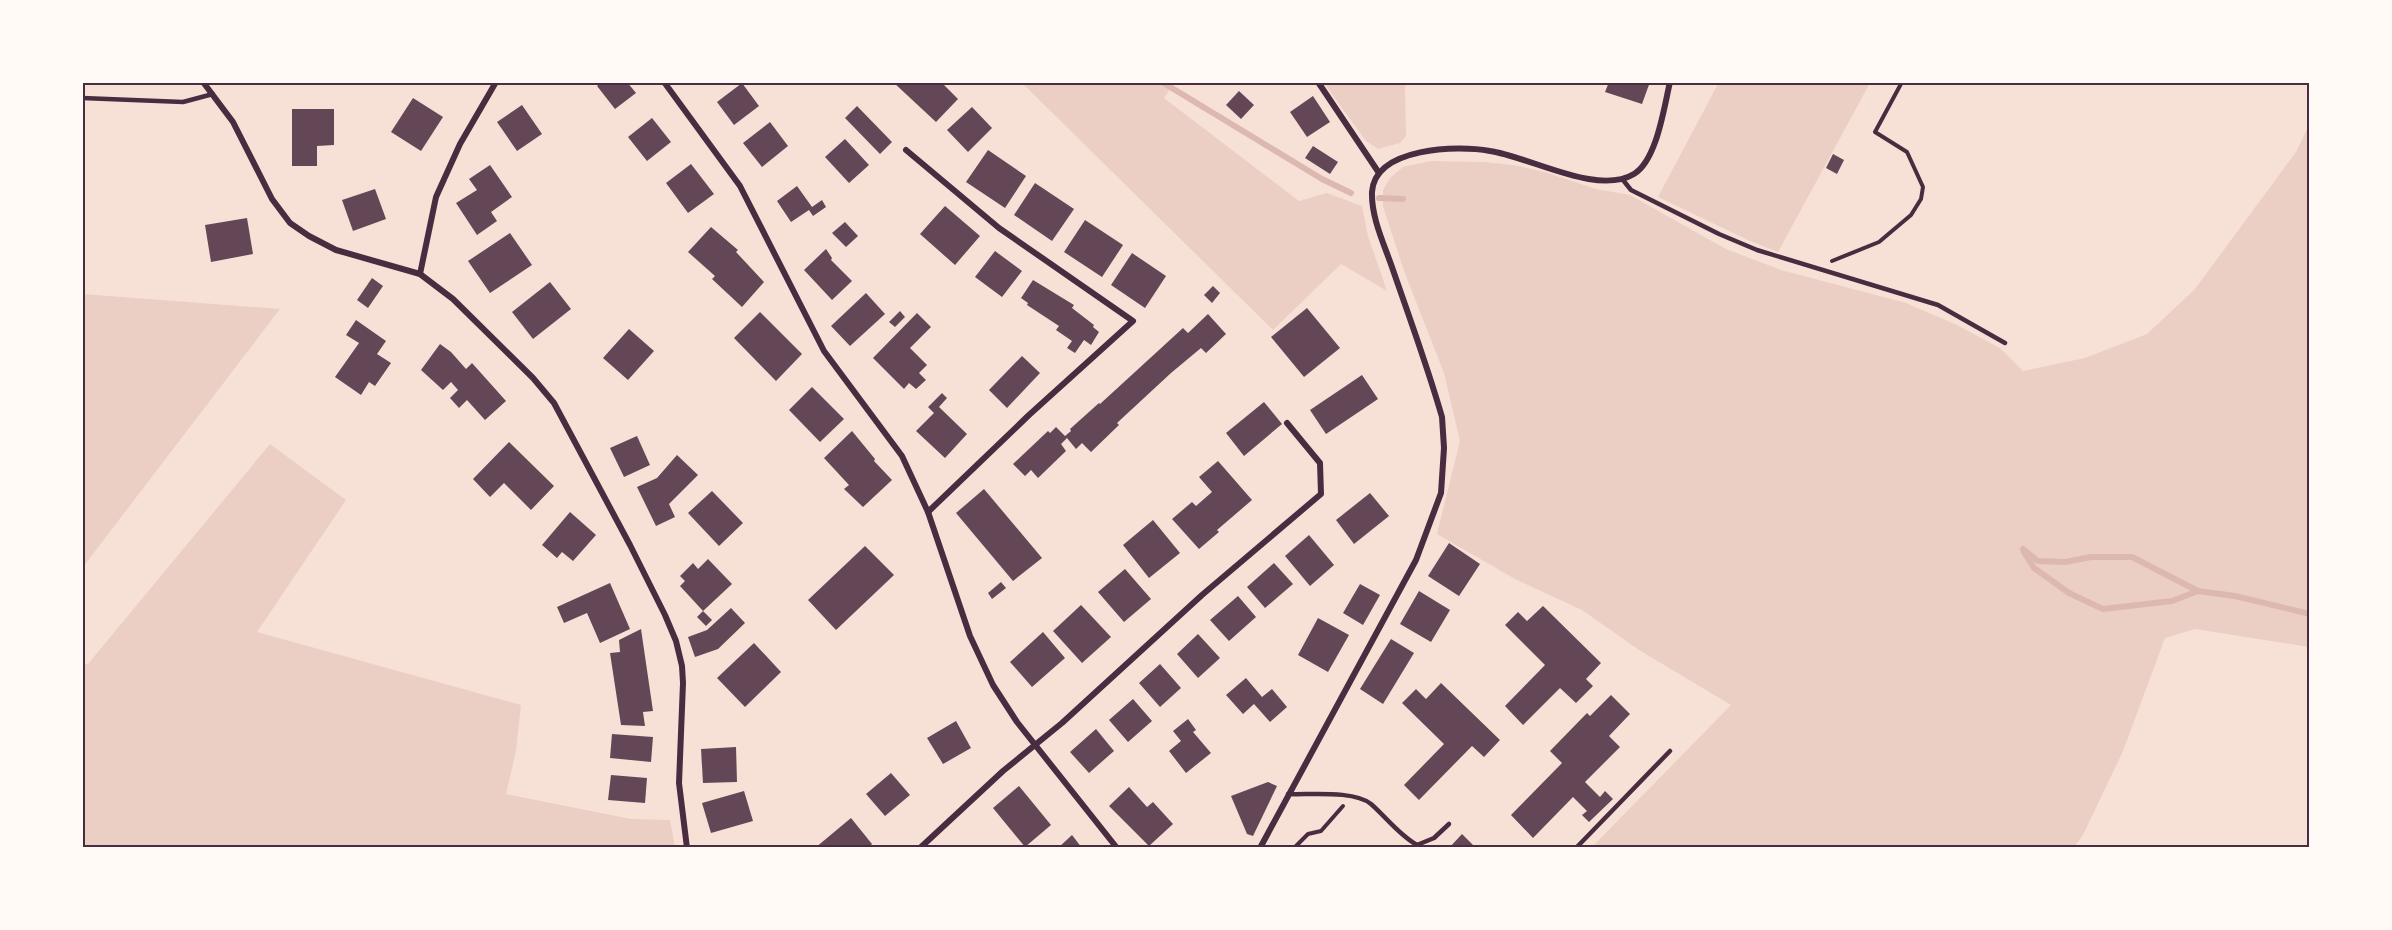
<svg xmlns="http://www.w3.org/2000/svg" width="2392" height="930" font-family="Signika,sans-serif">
<rect width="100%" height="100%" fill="#f7e1d7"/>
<g fill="#ebcfc5">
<polygon points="1719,82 1870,83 1778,252 1750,241 1658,197"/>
<polygon points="1022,83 1174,83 1164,98 1299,201 1327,193 1362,206 1368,236 1387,291 1341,264 1273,330"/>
<polygon points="1324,83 1407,83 1405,87 1406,136 1400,143 1378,149 1366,141"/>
<polygon points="2309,125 2309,647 2195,629 2165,638 2123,751 2083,835 2074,847 1592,847 1731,705 1639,650 1582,610 1515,579 1437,534 1460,441 1444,373 1404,271 1383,206 1383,190 1390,178 1403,167 1431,161 1483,162 1513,165 1545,172 1596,189 1630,195 1726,249 1781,270 1906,303 1957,325 2000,348 2023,371 2085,358 2147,334 2195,289 2296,152"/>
<polygon points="83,294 280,309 83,567 82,294"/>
<polygon points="270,444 346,500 257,632 521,705 516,751 506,794 631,819 670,820 675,847 83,847 83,664 88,664"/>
</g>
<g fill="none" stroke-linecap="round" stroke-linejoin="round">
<g stroke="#dcb8b0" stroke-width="6">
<polyline points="1162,82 1322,179 1351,193"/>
<polyline points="1379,198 1403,199"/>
<polyline points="2023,549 2038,561 2065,562 2091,557 2132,557 2198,591 2235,596 2310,614"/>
<polyline points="2024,552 2034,568 2069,593 2103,609 2172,601 2198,591"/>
</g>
</g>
<g fill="#644757">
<polygon points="602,82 627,82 636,93 615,109 597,86"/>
<polygon points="893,82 941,82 958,99 936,122"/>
<polygon points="1609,82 1650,82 1642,104 1605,92"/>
<polygon points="742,83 759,106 734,125 717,102"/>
<polygon points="1239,91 1254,105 1241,119 1226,105"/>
<polygon points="1313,96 1330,122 1307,137 1290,112"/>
<polygon points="413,98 443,117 421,151 391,132"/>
<polygon points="522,105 542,134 517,151 497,122"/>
<polygon points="857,106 892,142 880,154 845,118"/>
<polygon points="972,107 992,128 968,152 947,130"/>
<polygon points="292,109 334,109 334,145 317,146 317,166 292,166"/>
<polygon points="652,118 671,142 647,161 628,137"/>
<polygon points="770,122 788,146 762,167 743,143"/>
<polygon points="845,139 869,165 849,183 825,157"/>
<polygon points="1313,146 1338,162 1330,174 1305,158"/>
<polygon points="988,150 1026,176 1005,208 966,182"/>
<polygon points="1833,154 1844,160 1837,174 1826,168"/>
<polygon points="691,164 714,194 688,213 666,183"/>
<polygon points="490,165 512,197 491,212 497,221 477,235 456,203 477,190 469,179"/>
<polygon points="1035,183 1074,209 1052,241 1014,215"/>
<polygon points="797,186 812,207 822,200 826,207 813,216 809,210 791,222 777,201"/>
<polygon points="375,189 386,219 353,231 342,200"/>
<polygon points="945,206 980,236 955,265 920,234"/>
<polygon points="247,218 253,254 211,262 205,225"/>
<polygon points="1085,220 1123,245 1102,277 1064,252"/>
<polygon points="845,222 858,236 846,247 832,233"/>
<polygon points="711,227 738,250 736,252 764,282 742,307 712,279 715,276 688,252"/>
<polygon points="510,233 532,265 490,293 468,261"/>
<polygon points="826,249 832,258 831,260 852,281 832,300 804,270"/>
<polygon points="995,251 1022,271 1002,297 975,277"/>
<polygon points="1132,253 1166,276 1145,308 1111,285"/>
<polygon points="372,278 383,286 368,308 357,300"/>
<polygon points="1033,280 1074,305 1072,308 1094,325 1093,327 1099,332 1091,345 1084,340 1075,353 1067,348 1072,341 1056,330 1059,326 1027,305 1028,303 1021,298"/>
<polygon points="550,282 571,309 533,339 512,312"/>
<polygon points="1213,286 1220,293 1212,303 1204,295"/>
<polygon points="866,293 885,314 850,346 831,326"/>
<polygon points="1307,308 1340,348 1304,377 1271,337"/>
<polygon points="900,311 905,317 895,327 889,322"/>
<polygon points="760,312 802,354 776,381 734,338"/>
<polygon points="917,313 931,327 910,348 927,365 919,373 926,380 916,389 909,383 904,389 873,358"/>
<polygon points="1208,314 1226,334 1206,353 1201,348 1171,373 1117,423 1119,425 1091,452 1082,443 1076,449 1067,438 1061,444 1066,451 1038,478 1031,470 1025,476 1013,464 1048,431 1050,433 1056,427 1065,436 1071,431 1070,429 1099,403 1100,404 1183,328 1188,333"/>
<polygon points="356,320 386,341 377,354 391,363 375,386 369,382 361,395 335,377 359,343 346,335"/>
<polygon points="629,329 654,351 628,380 603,358"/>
<polygon points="440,344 451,352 466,369 472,363 506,401 485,420 467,400 459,408 450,398 458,390 451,382 443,390 421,370"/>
<polygon points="1022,356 1040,373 1007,408 989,390"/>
<polygon points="1362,375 1378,399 1326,434 1310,410"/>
<polygon points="812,387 844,419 820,442 789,410"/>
<polygon points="942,393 947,398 939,407 967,434 945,458 916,431 934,413 928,407"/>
<polygon points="1264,402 1282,424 1244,456 1226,433"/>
<polygon points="852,431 875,459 874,461 892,480 863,507 844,489 849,485 824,458"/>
<polygon points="637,436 650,465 624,477 610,448"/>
<polygon points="509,442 554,486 531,510 504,483 490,497 473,479"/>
<polygon points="677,455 698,475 669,504 675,517 656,526 637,487 657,478"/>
<polygon points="1218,461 1252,500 1217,530 1219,532 1199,549 1172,519 1192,502 1196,506 1212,492 1199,477"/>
<polygon points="984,489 1042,558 1013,581 956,513"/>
<polygon points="712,491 743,523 719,546 688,513"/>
<polygon points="1370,493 1389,516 1354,544 1336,520"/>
<polygon points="570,512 596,535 573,561 562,552 557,558 542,545"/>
<polygon points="1153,520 1180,553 1149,578 1123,545"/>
<polygon points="1309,535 1334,565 1310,586 1285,556"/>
<polygon points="1449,543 1480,564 1459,596 1428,576"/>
<polygon points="865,546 894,575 836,630 808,600"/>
<polygon points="708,559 732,584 703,611 680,586 685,581 680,576 693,563 698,569"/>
<polygon points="1274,563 1293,584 1265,608 1247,587"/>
<polygon points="1125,569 1151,599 1124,622 1098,592"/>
<polygon points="1001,582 1006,588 992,599 988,593"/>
<polygon points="610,583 630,629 600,643 587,613 564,623 557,607"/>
<polygon points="1360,584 1380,595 1363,625 1343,613"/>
<polygon points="1419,591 1450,610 1431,642 1400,624"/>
<polygon points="1238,596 1256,617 1229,641 1210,620"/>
<polygon points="1081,605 1111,637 1082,663 1053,631"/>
<polygon points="1543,606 1601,663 1586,679 1593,686 1576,703 1560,688 1523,725 1505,706 1545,665 1505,625 1518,612 1527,621"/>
<polygon points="731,608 745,623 718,649 695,657 688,637 707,630"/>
<polygon points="703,611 712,620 706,626 697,617"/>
<polygon points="1318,618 1349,635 1328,672 1298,655"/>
<polygon points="641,629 653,711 643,712 645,726 621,725 610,653 620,652 619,640"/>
<polygon points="1043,632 1065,658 1032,687 1010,662"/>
<polygon points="1198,634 1220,658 1198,678 1177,654"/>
<polygon points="1391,639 1414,653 1383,704 1360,689"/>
<polygon points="754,643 781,672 745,707 717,678"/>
<polygon points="1160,664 1181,688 1160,707 1139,683"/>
<polygon points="1246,678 1262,697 1272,689 1287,707 1270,722 1254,704 1243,714 1226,695"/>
<polygon points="1441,683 1500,740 1484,757 1472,746 1419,800 1404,785 1444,744 1402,703 1416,689 1426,699"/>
<polygon points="1611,695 1630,714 1609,736 1620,747 1585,782 1600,797 1605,791 1613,799 1589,822 1582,815 1587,811 1573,797 1533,838 1511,815 1562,763 1550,751 1587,713 1590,716"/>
<polygon points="1133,699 1152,721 1128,742 1109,720"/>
<polygon points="1188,719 1196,730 1193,732 1211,753 1186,773 1169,751 1181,741 1173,731"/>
<polygon points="956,721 971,748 943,764 927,738"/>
<polygon points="1096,729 1114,751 1089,773 1070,752"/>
<polygon points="612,734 653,737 651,762 610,758"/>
<polygon points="736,747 737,782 703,783 701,749"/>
<polygon points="891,773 910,795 885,816 866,794"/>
<polygon points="611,775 647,778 645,803 608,800"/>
<polygon points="1268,782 1277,786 1253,836 1247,834 1231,796"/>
<polygon points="1019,786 1051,825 1025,847 993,808"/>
<polygon points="1129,787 1147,807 1153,802 1173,824 1149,846 1109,806"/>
<polygon points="744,791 753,821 711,833 702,803"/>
<polygon points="851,818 872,844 868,848 815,848"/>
<polygon points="1462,834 1476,848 1449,848"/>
<polygon points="1072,835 1082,848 1058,848"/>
</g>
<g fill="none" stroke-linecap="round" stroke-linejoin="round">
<g stroke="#4a2c40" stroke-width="4">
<polyline points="1832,261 1879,242 1911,215 1921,199 1923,187 1907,152 1875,132 1902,82"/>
<polyline points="1294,848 1308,834 1321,831 1343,806"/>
</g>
<g stroke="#4a2c40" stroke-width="4.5">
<polyline points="82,98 183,102 213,94"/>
<polyline points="1623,180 1631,190 1719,234 1757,250 1938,305 2005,343"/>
<path d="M1288 794C1310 795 1354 790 1371 804 1387 818 1399 835 1417 845L1434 838 1449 824"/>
<polyline points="1576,848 1670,751"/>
</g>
<g stroke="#4a2c40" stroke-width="6">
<polyline points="203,82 233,122 272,199 290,223 309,236 336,250 420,274 453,299 533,378 554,403 630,545 665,615 676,641 682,666 683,683 679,783 687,848"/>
<polyline points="664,82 740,186 824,351 902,456 928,512 970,636 993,685 1017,722 1117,848"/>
<polyline points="1318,82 1379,173"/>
<polyline points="906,150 999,228 1133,321 1029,415 928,512"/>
<polyline points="420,274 436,197 460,144 496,82"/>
<polyline points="920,848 1003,771 1062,723 1202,595 1321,494 1320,463 1287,423"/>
<path d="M1260 848 1416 560 1441 493 1444 448 1442 417C1428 368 1410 319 1393 270 1385 246 1371 218 1372 192 1375 147 1458 145 1490 151 1531 157 1597 196 1634 174 1657 160 1664 107 1670 82"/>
</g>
</g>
<rect width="2392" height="930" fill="none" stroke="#fffaf5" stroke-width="168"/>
<rect x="84" y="84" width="2224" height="762" fill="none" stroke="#4a2c40" stroke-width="2"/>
</svg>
